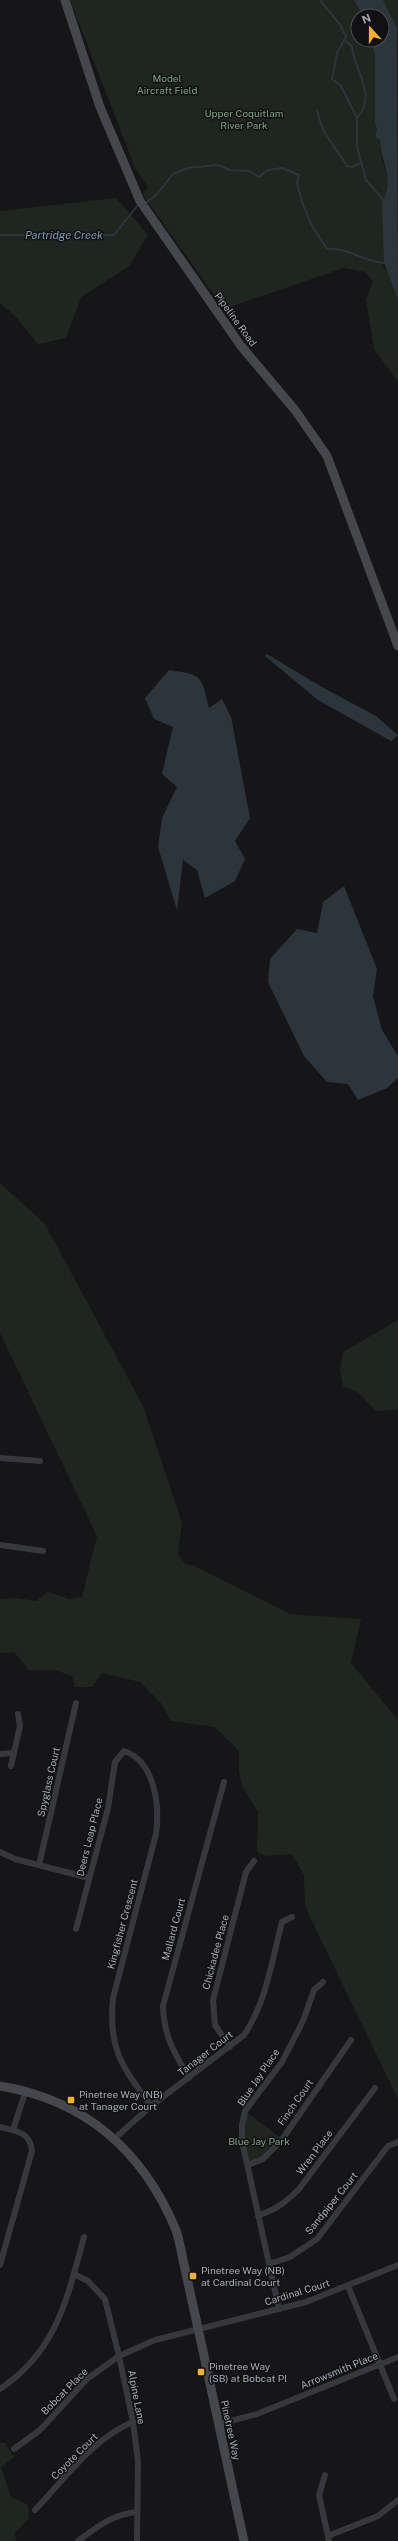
<svg xmlns="http://www.w3.org/2000/svg" width="398" height="2541" font-family="'Public Sans',sans-serif">
<rect width="100%" height="100%" fill="#161618"/>
<g fill="#1e261f">
<polygon points="70,0 354,0 363,16 358,16 358,40 371,40 375,57 375,123 377,129 375,135 380,140 382,161 389,176 385,199 388,251 385,252 383,266 387,271 398,301 398,382 374,349 366,300 373,281 365,272 344,268 224,309 143,195 148,187 136,170"/>
<polygon points="383,0 398,0 398,41 397,28"/>
<polygon points="116,198 148,235 129,266 81,297 66,338 38,344 16,317 0,303 0,211"/>
<polygon points="0,1183 45,1224 143,1406 182,1523 178,1554 185,1564 194,1566 290,1614 361,1619 351,1663 398,1720 398,2099 310,1917 305,1905 304,1875 292,1854 265,1856 257,1852 258,1812 242,1786 239,1772 239,1751 215,1727 171,1721 161,1703 140,1682 102,1673 92,1687 75,1687 72,1676 55,1670 29,1670 14,1652 0,1653 0,1599 17,1598 36,1601 48,1592 69,1599 82,1597 97,1536 0,1333"/>
<polygon points="398,1320 398,1410 376,1411 359,1393 343,1386 340,1370 343,1352"/>
<polygon points="245,2111 282,2139 263,2159 248,2165 242,2141"/>
<polygon points="0,2443 5,2443 14,2457 1,2467 11,2497 28,2505 29,2518 15,2533 16,2541 0,2541"/>
</g>
<g fill="#2c353c">
<path d="M354 0H383L397 28 398 301 384 262 382 204C395 172 382 171 380 140L375 137 377 129 375 123V57L371 40H382V16H363Z"/>
<polygon points="267,654 320,686 376,716 398,735 391,741 318,700 265,656"/>
<path d="M169 670C203 675 201 675 209 708L222 699 231 717 250 818 235 841 245 859 235 881 205 898 197 870 183 860 177 910 158 847 162 818 177 787 162 774 173 727 154 719 145 698Z"/>
<polygon points="344,886 377,969 373,996 382,1030 398,1056 398,1078 387,1088 358,1100 348,1084 327,1082 304,1056 268,982 270,959 297,929 317,933 323,902"/>
</g>
<g fill="none" stroke-linecap="round" stroke-linejoin="round">
<g stroke="#2c353c" stroke-width="2">
<polyline points="320,0 341,26 346,37 337,53 332,79 341,86 357,118 357,147 366,180 385,202"/>
<path d="M346 41 352 47C354 70 378 96 357 118"/>
<polyline points="317,111 323,130 347,166 352,167 361,163"/>
<path d="M147 202 157 194 173 174 188 168 218 165 230 170 249 171 259 177 268 170 282 168 299 175 297 183 302 202 312 226 327 249C348 247 365 263 386 263"/>
<polyline points="0,235 114,235 137,206"/>
</g>
<g stroke="#37383d" stroke-width="6">
<polyline points="0,1458 40,1461"/>
<polyline points="0,1545 43,1551"/>
<polyline points="0,1754 13,1753"/>
<polyline points="11,1766 20,1726 18,1714"/>
<polyline points="0,1852 15,1859 89,1878"/>
<polyline points="39,1865 76,1703"/>
<path d="M76 1929 108 1808 115 1762 124 1751C155 1761 160 1806 156 1834L113 1998C108 2050 122 2066 151 2106"/>
<polyline points="230,2047 215,2025 213,2000 246,1872 254,1861"/>
<path d="M189 2078C174 2052 164 2037 163 2006L224 1782"/>
<path d="M0 2127C17 2131 30 2132 32 2151L0 2265"/>
<polyline points="13,2130 26,2090"/>
<path d="M114 2139 151 2106 244 2035C266 2003 272 1960 282 1922L292 1917"/>
<polyline points="248,2165 263,2159 281,2141 351,2040"/>
<path d="M258 2215C275 2211 287 2201 299 2189L375 2088"/>
<polyline points="269,2264 290,2257 317,2239 388,2146 398,2142"/>
<polyline points="74,2274 88,2281 105,2299 119,2356 133,2422 138,2462 137,2541"/>
<polyline points="348,2286 394,2399"/>
<polyline points="279,2309 242,2141 242,2125 245,2111 282,2062 303,2021 314,1990 323,1982"/>
<path d="M0 2389C57 2351 67 2299 84 2237"/>
<polyline points="219,2424 257,2414 398,2357"/>
<polyline points="14,2449 40,2430 87,2379 119,2356 155,2340 306,2302 398,2265"/>
<polyline points="325,2475 319,2495 329,2541"/>
<path d="M35 2510C64 2480 93 2438 133 2422"/>
<polyline points="328,2536 378,2516 398,2500"/>
<path d="M78 2541C97 2527 113 2514 137 2512"/>
</g>
<g stroke="#45474d" stroke-width="9">
<polyline points="65,0 100,107 140,201 241,346 295,410 327,456 398,646"/>
<path d="M0 2086C85 2100 143 2151 176 2230 180 2242 182 2256 185 2269 191 2296 197 2324 203 2351 217 2415 230 2478 244 2541"/>
</g>
</g>
<g fill="#f2b134" stroke="#111113" stroke-width="1.5">
<rect x="67" y="2096" width="8" height="8" rx="2"/>
<rect x="189" y="2272" width="8" height="8" rx="2"/>
<rect x="197" y="2368" width="8" height="8" rx="2"/>
</g>
<g text-anchor="middle" stroke-width="3" stroke-linejoin="round" paint-order="stroke">
<g font-size="10" fill="#7fa381" stroke="#111113">
<text x="167" y="82">Model<tspan x="167" dy="12">Aircraft Field</tspan></text>
<text x="244" y="117">Upper Coquitlam<tspan x="244" dy="12">River Park</tspan></text>
<text x="259" y="2145">Blue Jay Park</text>
</g>
<g font-size="10" fill="#a8adb8" stroke="#111113">
<text transform="translate(236 319) rotate(54)" y="4">Pipeline Road</text>
<text transform="translate(48 1782) rotate(-77)" y="4">Spyglass Court</text>
<text transform="translate(89 1837) rotate(-76)" y="4">Deers Leap Place</text>
<text transform="translate(122 1924) rotate(-75)" y="4">Kingfisher Crescent</text>
<text transform="translate(173 1929) rotate(-75)" y="4">Mallard Court</text>
<text transform="translate(215 1952) rotate(-75)" y="4">Chickadee Place</text>
<text transform="translate(205 2053) rotate(-38)" y="4">Tanager Court</text>
<text transform="translate(258 2077) rotate(-56)" y="4">Blue Jay Place</text>
<text transform="translate(295 2102) rotate(-55)" y="4">Finch Court</text>
<text transform="translate(314 2152) rotate(-53)" y="4">Wren Place</text>
<text transform="translate(331 2203) rotate(-51)" y="4">Sandpiper Court</text>
<text transform="translate(297 2292) rotate(-17)" y="4">Cardinal Court</text>
<text transform="translate(339 2370) rotate(-22)" y="4">Arrowsmith Place</text>
<text transform="translate(64 2391) rotate(-45)" y="4">Bobcat Place</text>
<text transform="translate(137 2397) rotate(79)" y="4">Alpine Lane</text>
<text transform="translate(231 2430) rotate(78)" y="4">Pinetree Way</text>
<text transform="translate(74 2456) rotate(-45)" y="4">Coyote Court</text>
</g>
<g font-size="10" fill="#a8adb8" stroke="#111113" text-anchor="start">
<text x="79" y="2098">Pinetree Way (NB)<tspan x="79" dy="12">at Tanager Court</tspan></text>
<text x="201" y="2274">Pinetree Way (NB)<tspan x="201" dy="12">at Cardinal Court</tspan></text>
<text x="209" y="2370">Pinetree Way<tspan x="209" dy="12">(SB) at Bobcat Pl</tspan></text>
</g>
<g font-size="11" font-style="italic" fill="#7f9bb3" stroke="#111113">
<text x="64" y="239">Partridge Creek</text>
</g>
</g>
<g transform="translate(370 28) rotate(339)"><circle r="19" fill="#111113" stroke="#4d4f55"/>
<path d="M0-3L7 15L0 10L-7 15Z" fill="#f2b134"/>
<text y="-6" font-size="11" font-weight="bold" text-anchor="middle" fill="#a8adb8">N</text>
</g>
</svg>
